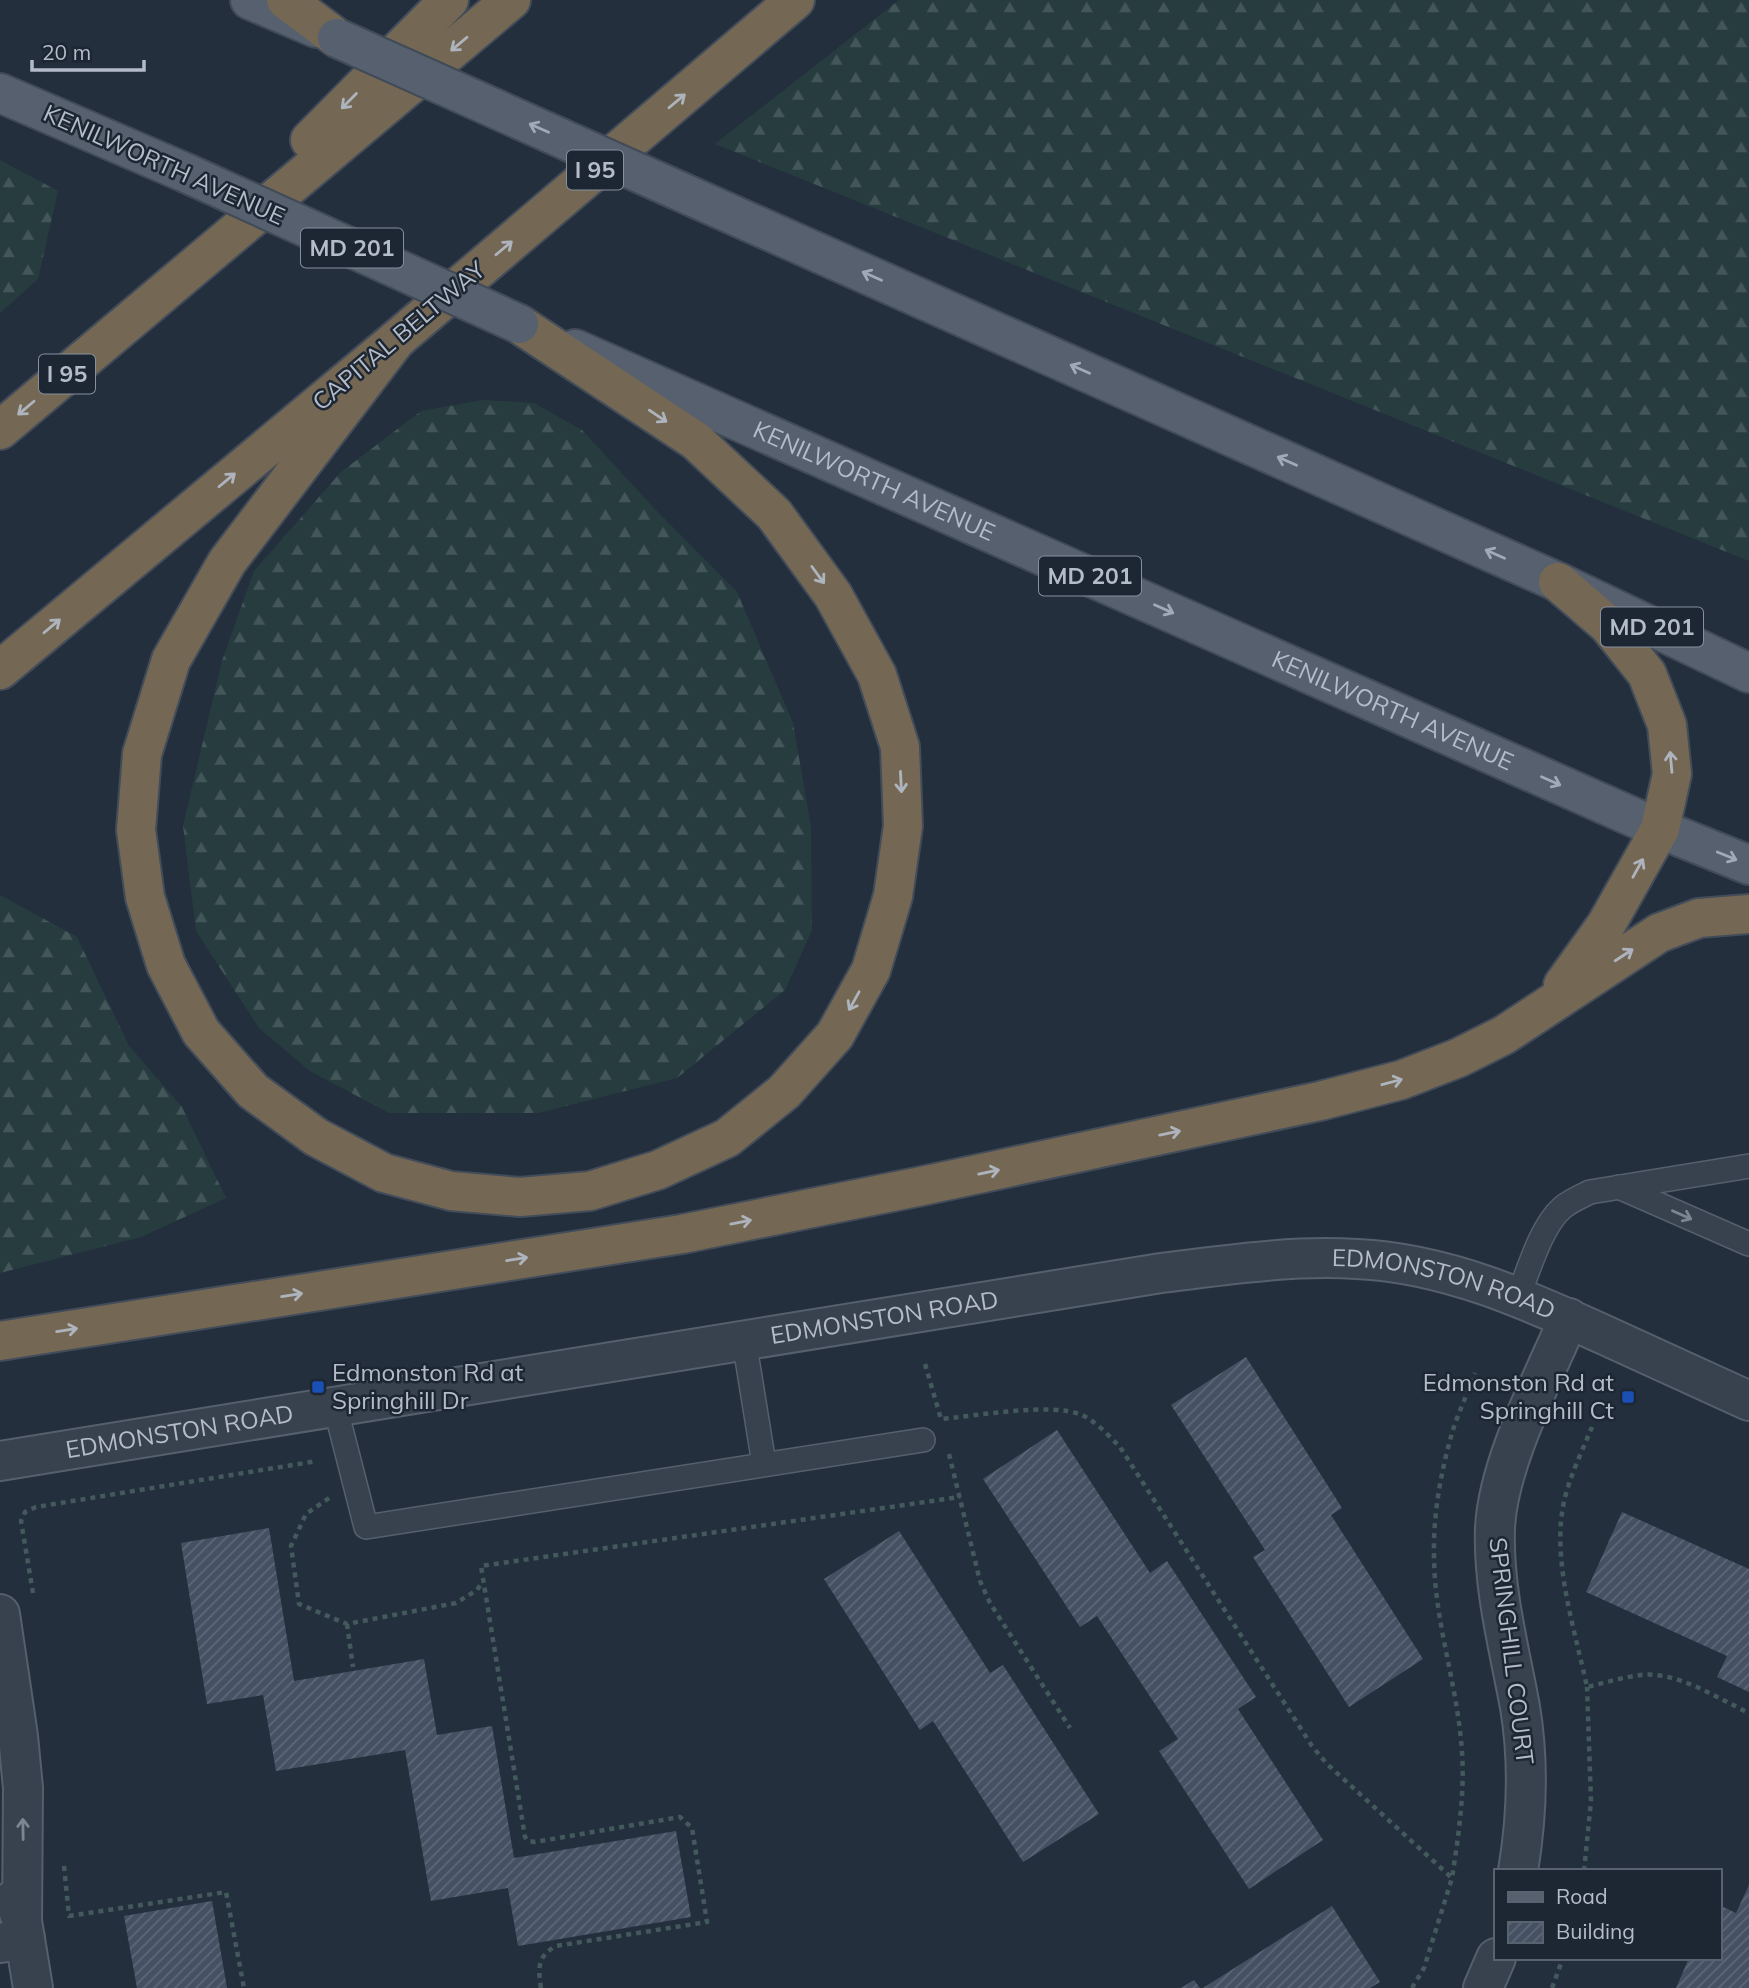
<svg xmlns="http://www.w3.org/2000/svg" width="1749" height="1988" font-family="Mulish,sans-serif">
<defs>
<pattern id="forest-firs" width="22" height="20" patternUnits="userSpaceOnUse" patternTransform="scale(1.75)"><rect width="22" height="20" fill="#263c3f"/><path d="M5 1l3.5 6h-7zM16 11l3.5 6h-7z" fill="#435659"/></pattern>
<pattern id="building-hatch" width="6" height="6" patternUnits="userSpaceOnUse" patternTransform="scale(1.75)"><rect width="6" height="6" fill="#455162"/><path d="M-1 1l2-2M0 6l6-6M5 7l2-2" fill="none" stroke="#5d6877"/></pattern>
</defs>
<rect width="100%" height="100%" fill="#242f3e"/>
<g fill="url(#forest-firs)">
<polygon points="899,0 1749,0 1749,561 715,144"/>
<polygon points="0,160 58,191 38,279 0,313"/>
<polygon points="482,400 534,403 582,430 652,506 737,592 793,723 811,827 812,930 785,990 677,1078 538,1113 389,1113 310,1071 259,1028 196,931 183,826 222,661 254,571 341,472 421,411"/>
<polygon points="0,895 77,937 129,1046 182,1107 226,1198 141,1237 0,1273"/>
</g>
<g fill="url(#building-hatch)">
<polygon points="1246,1357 1342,1508 1331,1515 1423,1659 1349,1707 1253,1557 1265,1550 1171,1405"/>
<polygon points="1057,1430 1150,1573 1167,1561 1256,1697 1238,1709 1323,1840 1249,1889 1159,1751 1178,1739 1097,1616 1080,1627 983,1479"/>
<polygon points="1622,1512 1749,1569 1749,1692 1717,1677 1727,1656 1586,1592"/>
<polygon points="269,1528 294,1681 424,1659 437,1735 492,1726 514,1858 676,1831 691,1917 518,1946 508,1888 431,1901 405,1750 276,1771 263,1695 207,1704 181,1543"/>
<polygon points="899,1531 990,1673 1003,1665 1099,1814 1023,1862 933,1721 920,1730 824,1579"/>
<polygon points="1749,1885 1749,1988 1676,1988 1689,1958 1719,1958 1719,1905 1736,1913"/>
<polygon points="212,1901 227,1988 137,1988 124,1916"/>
<polygon points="1332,1906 1380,1982 1370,1988 1203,1988"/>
<polygon points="1194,1980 1200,1988 1181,1988"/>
</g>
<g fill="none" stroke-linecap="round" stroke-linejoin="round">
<defs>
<g id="service">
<polyline points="1619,1187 1749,1244"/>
<path d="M1518 1297C1528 1272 1541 1226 1562 1208 1570 1201 1580 1197 1590 1192L1749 1166"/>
<polyline points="744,1340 764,1464"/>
<polyline points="335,1406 366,1527 923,1440"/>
</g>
<g id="minor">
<path d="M1518 1871C1527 1817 1529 1761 1520 1707 1509 1647 1493 1589 1495 1528 1498 1463 1543 1379 1569 1318"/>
<polyline points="0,1943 25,1939"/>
<polyline points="1483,1988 1496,1958"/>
</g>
<g id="tertiary">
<path id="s1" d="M0 1461 1161 1273C1227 1265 1290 1255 1357 1259 1446 1263 1528 1300 1609 1337 1656 1358 1702 1380 1749 1401"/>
<polyline points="0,1614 18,1736 23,1788 22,1921"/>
<polyline points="14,1899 22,1921 33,1988"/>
</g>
<g id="primary">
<polyline points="250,0 316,28"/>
<polyline points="0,93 186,173"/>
<polyline points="668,186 1558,582 1749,673"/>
<path id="s2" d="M575 349 1660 829 1749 865"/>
</g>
<g id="motorway">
<polyline points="286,0 337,38"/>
<polyline points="310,140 449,0"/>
<polyline points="396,340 227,562 171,660 142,754 136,830 145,897 166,965 201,1032 253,1091 316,1137 384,1173 451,1191 520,1197 590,1191 658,1170 727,1138 784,1092 835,1035 871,970 893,896 903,826 900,747 877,675 833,595 774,514 696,441 519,324"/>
<polyline points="0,430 511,0"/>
<polyline points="1558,582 1608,625 1647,674 1667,725 1672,774 1660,829 1606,925 1563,985"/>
<polyline points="0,670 396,340 795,0"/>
<polyline points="0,1341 682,1234 922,1186 1320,1101 1401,1080 1458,1058 1504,1035 1659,933 1699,918 1749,914"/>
</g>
</defs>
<use href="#service" stroke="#565f6c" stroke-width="26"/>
<use href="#minor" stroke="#565f6c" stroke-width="42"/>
<use href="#tertiary" stroke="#565f6c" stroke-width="42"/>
<use href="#primary" stroke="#414a57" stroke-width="42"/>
<use href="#motorway" stroke="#434c59" stroke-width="42"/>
<g stroke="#44595c" stroke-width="4.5" stroke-dasharray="5 5" stroke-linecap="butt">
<path d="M925 1364 941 1419C976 1416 1051 1402 1082 1415 1097 1422 1109 1436 1120 1447L1312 1746 1327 1764 1452 1878C1459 1832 1466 1786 1461 1740 1455 1677 1434 1618 1434 1555 1433 1515 1441 1471 1452 1433 1458 1413 1468 1393 1475 1373"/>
<path d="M1592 1427C1581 1454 1566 1483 1562 1513 1554 1567 1576 1635 1587 1687 1604 1683 1623 1677 1641 1675 1677 1671 1717 1698 1749 1713"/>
<polyline points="949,1454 980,1581 990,1603 1070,1728"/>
<polyline points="329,1498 306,1514 291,1546 299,1604 347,1624 456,1603 477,1590 483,1581"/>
<polyline points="33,1593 21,1521 25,1512 36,1507 317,1461"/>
<polyline points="347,1624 353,1667"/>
<polyline points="64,1866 69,1916 226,1892 244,1988"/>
<polyline points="1584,1871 1591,1801 1587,1687"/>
<path d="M541 1988C538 1969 537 1956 556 1946L707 1922 692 1828 680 1817 535 1842 528 1841 525 1837 481 1566 960 1497"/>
<polyline points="1412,1988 1424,1968 1452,1878"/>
<polyline points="1552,1988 1563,1958"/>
</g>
<use href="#service" stroke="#38414e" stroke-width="23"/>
<use href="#minor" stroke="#38414e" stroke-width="38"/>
<use href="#tertiary" stroke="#38414e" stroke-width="38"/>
<use href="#primary" stroke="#56606e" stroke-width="38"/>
<use href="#motorway" stroke="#746855" stroke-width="38"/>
<defs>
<g id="primary-bridge">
<polyline points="337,38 668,186"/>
<polyline points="186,173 519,324"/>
</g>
</defs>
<use href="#primary-bridge" stroke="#414a57" stroke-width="42" stroke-linecap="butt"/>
<use href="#primary-bridge" stroke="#56606e" stroke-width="38"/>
</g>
<defs><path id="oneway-shaft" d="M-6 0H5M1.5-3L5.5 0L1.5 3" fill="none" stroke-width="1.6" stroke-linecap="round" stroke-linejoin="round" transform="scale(1.75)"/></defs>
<g stroke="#aeb4bd">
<use href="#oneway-shaft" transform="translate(459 44) rotate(140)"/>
<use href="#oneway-shaft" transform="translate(349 101) rotate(135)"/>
<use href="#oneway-shaft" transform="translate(677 101) rotate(-40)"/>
<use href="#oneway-shaft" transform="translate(504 248) rotate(-40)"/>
<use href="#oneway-shaft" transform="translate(26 408) rotate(140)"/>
<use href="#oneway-shaft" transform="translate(658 416) rotate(34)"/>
<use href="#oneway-shaft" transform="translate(227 480) rotate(-40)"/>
<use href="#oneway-shaft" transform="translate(818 575) rotate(54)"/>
<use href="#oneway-shaft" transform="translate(52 626) rotate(-40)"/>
<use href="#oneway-shaft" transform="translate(1671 762) rotate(-95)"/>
<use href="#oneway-shaft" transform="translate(901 782) rotate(87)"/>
<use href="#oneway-shaft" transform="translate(1638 868) rotate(-61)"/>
<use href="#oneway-shaft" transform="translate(1624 955) rotate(-33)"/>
<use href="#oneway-shaft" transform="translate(854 1001) rotate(119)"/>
<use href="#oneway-shaft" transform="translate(1392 1082) rotate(-15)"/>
<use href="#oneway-shaft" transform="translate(1170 1133) rotate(-12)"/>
<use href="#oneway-shaft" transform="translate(989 1172) rotate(-12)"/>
<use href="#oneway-shaft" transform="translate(741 1222) rotate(-11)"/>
<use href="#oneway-shaft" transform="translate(517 1259) rotate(-9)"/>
<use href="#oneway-shaft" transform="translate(292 1295) rotate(-9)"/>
<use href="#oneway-shaft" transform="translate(67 1330) rotate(-9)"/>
</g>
<g stroke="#a1aab7">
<use href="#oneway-shaft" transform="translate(539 128) rotate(-156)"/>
<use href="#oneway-shaft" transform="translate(872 276) rotate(-156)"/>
<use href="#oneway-shaft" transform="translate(1080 369) rotate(-156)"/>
<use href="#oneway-shaft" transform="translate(1287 461) rotate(-156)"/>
<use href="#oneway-shaft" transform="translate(1495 554) rotate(-156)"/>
<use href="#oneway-shaft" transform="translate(1164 609) rotate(24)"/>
<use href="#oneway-shaft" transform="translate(1551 781) rotate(24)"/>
<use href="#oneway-shaft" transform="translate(1727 856) rotate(22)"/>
</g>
<g stroke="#7c8592">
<use href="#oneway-shaft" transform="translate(1682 1215) rotate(24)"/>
<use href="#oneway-shaft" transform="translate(23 1829) rotate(-91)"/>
</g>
<g fill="#1a4fb4" stroke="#1d2633" stroke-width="2.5">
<rect x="311" y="1380" width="14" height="14" rx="3.5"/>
<rect x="1621" y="1390" width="14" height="14" rx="3.5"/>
</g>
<g text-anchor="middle" stroke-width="5" stroke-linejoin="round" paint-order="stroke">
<g fill="#1d2633" stroke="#878f9c" stroke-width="2">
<rect x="567" y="150.5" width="56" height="39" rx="5"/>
<rect x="301" y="228.5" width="102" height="39" rx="5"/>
<rect x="39" y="354.5" width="56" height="39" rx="5"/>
<rect x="1039" y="556.5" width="102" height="39" rx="5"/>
<rect x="1601" y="607.5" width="102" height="39" rx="5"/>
</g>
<g font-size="23" font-weight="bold" fill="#b4bcc9">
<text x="595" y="178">I 95</text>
<text x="352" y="256">MD 201</text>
<text x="67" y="382">I 95</text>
<text x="1090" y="584">MD 201</text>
<text x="1652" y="635">MD 201</text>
</g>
<g font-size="24" fill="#b4bcc9" stroke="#1d2633">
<text transform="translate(164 165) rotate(24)" y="8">KENILWORTH AVENUE</text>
<text transform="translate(399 336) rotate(-40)" y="8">CAPITAL BELTWAY</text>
<text dy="8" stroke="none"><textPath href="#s2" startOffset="327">KENILWORTH AVENUE</textPath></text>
<text dy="8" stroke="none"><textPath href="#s2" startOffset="894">KENILWORTH AVENUE</textPath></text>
<text dy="8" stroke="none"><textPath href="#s1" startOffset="1463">EDMONSTON ROAD</textPath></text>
<text dy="8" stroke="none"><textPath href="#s1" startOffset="896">EDMONSTON ROAD</textPath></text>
<text dy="8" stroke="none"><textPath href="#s1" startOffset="182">EDMONSTON ROAD</textPath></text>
<text transform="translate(1511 1651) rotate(83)" y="8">SPRINGHILL COURT</text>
</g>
<g font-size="24" fill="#b4bcc9" stroke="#1d2633" text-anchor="start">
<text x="332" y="1381">Edmonston Rd at<tspan x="332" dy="28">Springhill Dr</tspan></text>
<text x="1614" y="1391" text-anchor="end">Edmonston Rd at<tspan x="1614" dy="28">Springhill Ct</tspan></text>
</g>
</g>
<rect x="1494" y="1869" width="228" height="91" fill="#1d2633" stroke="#59626f" stroke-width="2"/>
<rect x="1508" y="1892" width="35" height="10" fill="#56606e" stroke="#59626f" stroke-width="2"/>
<text x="1556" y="1904" font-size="21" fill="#b4bcc9">Road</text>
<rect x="1508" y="1922" width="35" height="21" fill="url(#building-hatch)" stroke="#59626f" stroke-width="2"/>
<text x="1556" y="1939" font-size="21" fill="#b4bcc9">Building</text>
<path d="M32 60v10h112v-10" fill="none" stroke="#b4bcc9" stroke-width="3.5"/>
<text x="42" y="60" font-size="21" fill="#b4bcc9" stroke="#1d2633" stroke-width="5" paint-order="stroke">20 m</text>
</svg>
